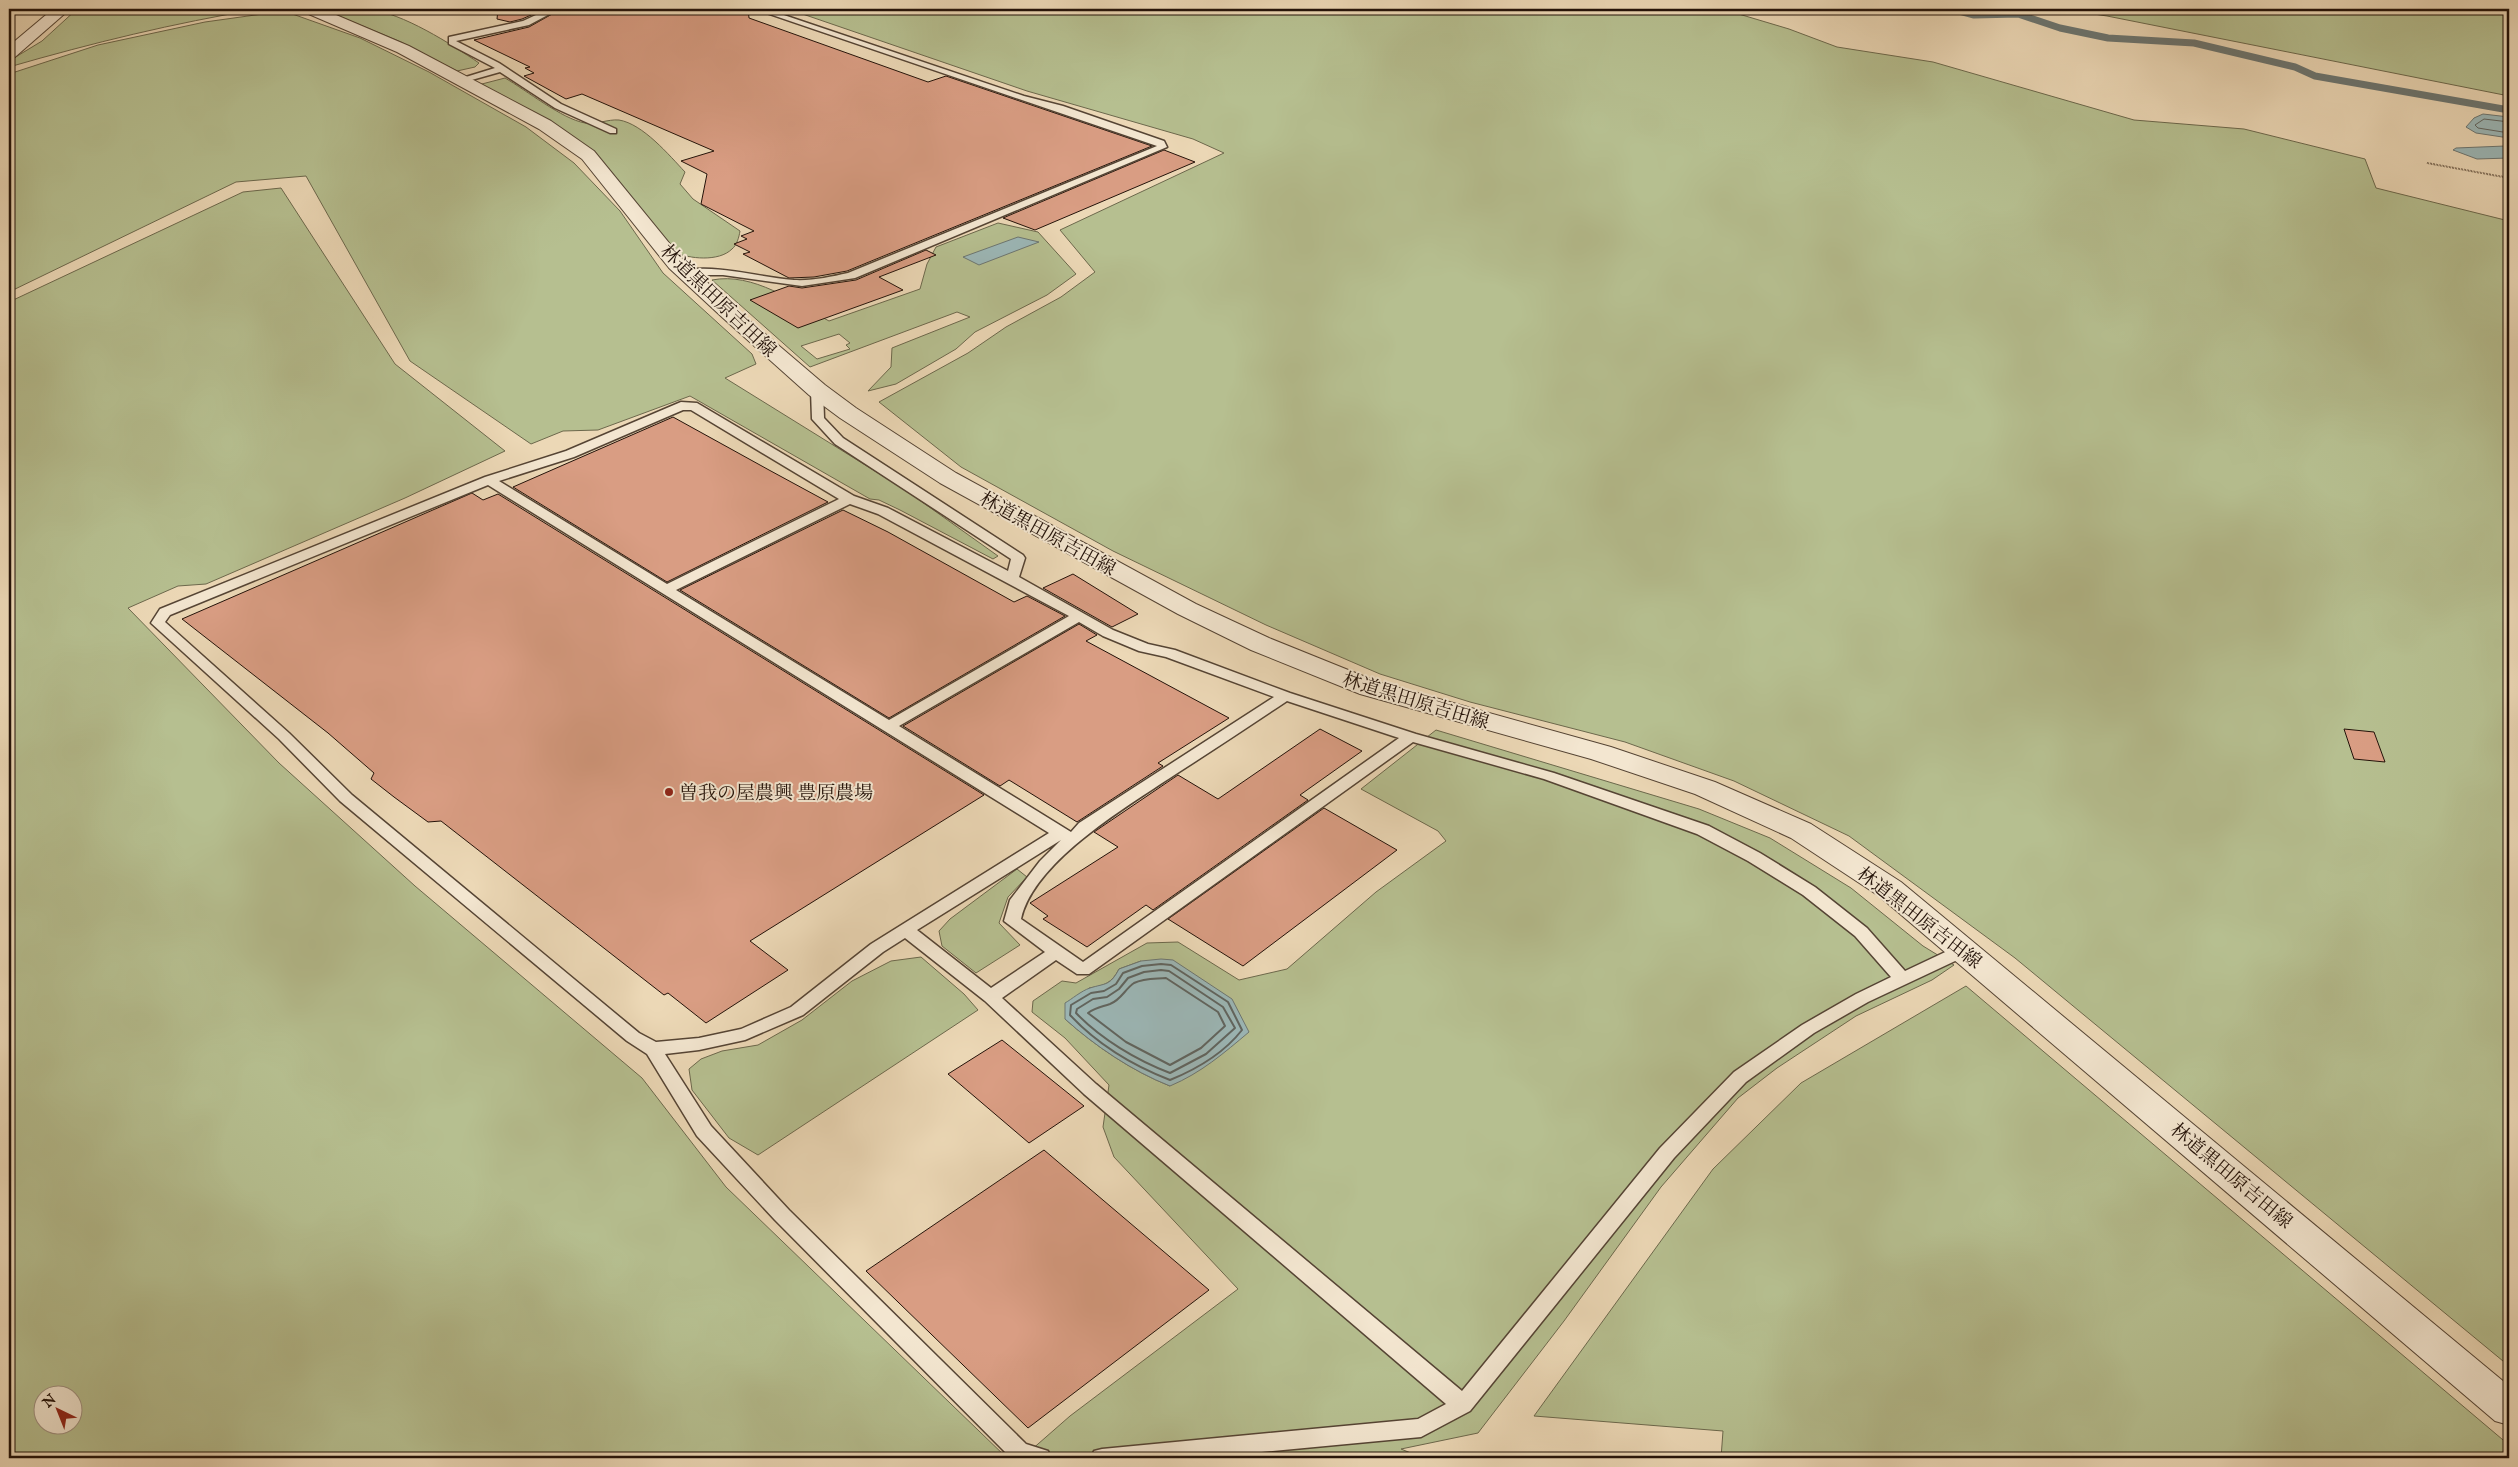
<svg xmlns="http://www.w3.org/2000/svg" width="2518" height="1467" font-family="'IM FELL English','Noto Serif JP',serif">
<rect width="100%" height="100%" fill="#ecd8b6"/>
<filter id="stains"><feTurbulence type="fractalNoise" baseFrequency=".004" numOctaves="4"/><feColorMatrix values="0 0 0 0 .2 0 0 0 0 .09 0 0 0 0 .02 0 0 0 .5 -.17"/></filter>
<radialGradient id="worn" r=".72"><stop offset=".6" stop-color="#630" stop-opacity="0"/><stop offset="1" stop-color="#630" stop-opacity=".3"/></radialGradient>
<g fill="#b6bf90" stroke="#6c684c" fill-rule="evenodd">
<path d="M77 9H259C174 23 92 43 9 67V61L42 41Z"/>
<path d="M322 9C337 9 353 7 368 9 403 13 451 44 479 63L475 67 457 71 401 42Z"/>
<polygon points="788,9 1722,9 1789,29 1837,47 1933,62 2134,120 2244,129 2365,159 2376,188 2509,221 2509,1366 2015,958 1849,836 1734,781 1625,742 1470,702 1380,674 1266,625 1113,551 961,467 879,402 968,353 1006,327 1061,297 1095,272 1060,230 1224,153 1193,139 1027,91"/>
<polygon points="2061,9 2509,9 2509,96 2107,16"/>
<polygon points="284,11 360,38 429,72 526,127 574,163 620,211 663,273 752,354 756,364 725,378 904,489 998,556 993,559 900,510 879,500 870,499 690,396 598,430 563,431 531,444 410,361 306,176 236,182 9,292 9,74 98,45 205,22"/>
<path d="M505 78C526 90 562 119 585 123 595 125 608 119 619 120 643 124 669 155 685 172L680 184 693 199 740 231C739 237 737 245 732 249 719 262 689 259 674 252L595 155 478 85Z"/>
<path d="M281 188 395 364 505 451 405 498 206 584 178 586 128 608 279 763 415 886 642 1078 726 1187 1007 1458H9V302L243 192ZM42 1394H72V1424H42Z"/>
<path d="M998 223 1038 232 1076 274 1047 295 975 332 956 349 896 384 868 391 891 367 892 348 970 317 957 312 810 367 712 280C753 272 794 302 829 321L920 289 927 264 936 247ZM839 334 850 343 846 345 850 349 817 359 801 346Z"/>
<path d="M1436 730 1699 809 1770 838 1851 888 1923 946 1954 965 1932 980 1856 1016 1777 1068 1738 1098 1661 1187 1564 1321 1478 1433 1401 1449 1423 1458H1022L1070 1416 1238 1289 1114 1157 1103 1127 1109 1085 1065 1038 1032 1012 1033 1001 1062 981 1076 983 1147 943 1178 942 1239 980 1287 969 1376 892 1446 841 1438 831 1361 789ZM1141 961 1170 1086C1132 1071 1095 1046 1065 1019L1089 988C1104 986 1112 983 1119 969Z"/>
<polygon points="1017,869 1027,877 1008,897 999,923 1020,945 976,973 942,946 939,931 950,919"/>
<polygon points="921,957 964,994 978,1010 758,1155 729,1138 692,1090 689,1069 701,1059 722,1051 758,1045 802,1020 852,981 891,961"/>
<polygon points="1966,986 2509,1445 2509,1458 1721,1458 1723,1431 1534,1416 1713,1169 1801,1083"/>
</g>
<g fill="#9cb8b8" stroke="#6c7672">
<polygon points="2483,114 2509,117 2509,138 2476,133 2466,127 2474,118"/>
<polygon points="2505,146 2509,148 2509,158 2477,159 2453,150 2456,148"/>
<polygon points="1018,237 1039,242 979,265 963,257"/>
<path d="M1161 959 1173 960 1232 999 1249 1032C1224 1053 1201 1073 1170 1086 1132 1071 1095 1046 1065 1019V1003C1072 999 1081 991 1090 988 1106 983 1110 986 1119 969L1141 961Z"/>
</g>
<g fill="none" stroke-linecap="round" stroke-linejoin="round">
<polyline stroke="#606560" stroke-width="1" points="2509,122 2484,119 2475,125 2478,128 2509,133"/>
<g stroke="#606560" stroke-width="2">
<path d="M1161 964 1171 965 1228 1002 1242 1030C1224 1053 1197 1069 1170 1080 1134 1066 1097 1044 1070 1015L1071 1005 1091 993 1104 991 1116 984 1123 973 1142 966Z"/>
<path d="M1161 970 1169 971 1223 1007 1235 1028 1206 1054 1170 1073C1136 1060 1101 1039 1076 1013L1077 1009 1093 999 1107 997 1119 989 1128 978 1144 972Z"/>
<path d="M1166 978 1218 1012 1225 1026 1201 1048 1170 1065 1126 1042 1088 1013C1096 1007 1101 1007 1110 1004 1121 1000 1125 989 1134 983 1144 978 1155 979 1166 978Z"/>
</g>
<g stroke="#6c7672" stroke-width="7">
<polyline points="1882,9 1911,9"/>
<polyline points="1952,9 1974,15 2018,14 2060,28 2108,38 2194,43 2295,67 2315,76 2509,110"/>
</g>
</g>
<g fill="#d99d83" stroke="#231209">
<polygon points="498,9 545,9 522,19 510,22 497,19"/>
<polygon points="561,9 748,9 749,18 928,82 946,76 1152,146 847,271 814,277 789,278 743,254 750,252 734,244 747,239 741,236 754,231 701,204 707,174 681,161 714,151 582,94 566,99 524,76 534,73 525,68 530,67 474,40 529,27"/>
<polygon points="1164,150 1195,162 1035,230 1003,218"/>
<polygon points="926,250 936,255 879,277 903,290 798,328 750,300 789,286 802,288 856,280"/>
<polygon points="673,417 769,470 828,502 667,582 513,487"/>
<polygon points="472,493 483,500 498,494 984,795 750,941 788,970 706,1023 668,993 664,995 441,821 428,822 394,797 371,779 374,773 328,733 182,619"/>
<polygon points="843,510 888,532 1014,602 1027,596 1065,616 889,718 680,590"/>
<polygon points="1073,574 1138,614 1112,627 1043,588"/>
<polygon points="1079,624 1097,635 1086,641 1229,718 1158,763 1163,766 1077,822 1009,780 1000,786 903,726"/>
<polygon points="1320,729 1362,751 1300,795 1308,800 1153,910 1146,905 1087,947 1043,919 1048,916 1030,903 1118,847 1094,832 1178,775 1218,799"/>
<polygon points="2344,729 2374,732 2385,762 2354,759"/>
<polygon points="1324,808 1397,850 1243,966 1168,919"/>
<polygon points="1002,1040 1084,1106 1029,1143 948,1074"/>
<polygon points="1044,1150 1209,1290 1028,1428 866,1271"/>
</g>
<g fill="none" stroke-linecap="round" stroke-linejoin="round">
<defs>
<g id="service">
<polygon points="549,9 559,9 529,25 456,41 499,63 561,104 616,129 616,133 610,133 555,108 500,72 461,83 456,80 495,68 449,44 449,37 523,21"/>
<path d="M755 9H766L1024 96 1063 106 1164 141 1167 147 855 278 802 286 723 275H681V271L685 270C722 265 757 277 794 280 812 281 830 277 848 273L1157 146Z"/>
<path d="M817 386 823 390 824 418 843 438 1023 555 1025 558 1019 577 1113 630 1148 644 1175 650 1290 693 1416 734 1554 773 1709 826 1760 853 1815 887 1867 928 1905 971 1958 946H1970L1972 950 1970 954 1868 1002 1814 1033 1746 1082 1674 1158 1470 1411 1421 1437 1198 1458H1091L1094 1451 1102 1449 1418 1419 1446 1404 1084 1094 985 1001 905 938 883 952 803 1015 745 1040 699 1050 665 1054 711 1126 789 1210 1026 1444 1048 1451 1051 1458H1011L775 1220 697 1136 647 1054 627 1041 340 801 279 739 151 623 160 609 485 477 566 451 681 402 697 403 854 496 888 508 1008 571 1011 559 835 444 812 419 811 390ZM683 410H691L839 499 667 584 499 481 574 457ZM488 485 1049 833 871 944 791 1007 741 1029 699 1038 656 1042 639 1033 352 795 289 733 165 622 170 615ZM850 504 878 514 1069 616 889 720 676 590ZM1079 622 1103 636 1139 651 1166 657 1274 697 1079 823 1071 832 899 726ZM1287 701 1399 738 1083 962 1021 919C1034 860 1131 804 1179 772 1215 749 1251 725 1287 701ZM1413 742 1544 779 1697 834 1748 861 1803 895 1855 936 1891 977 1856 994 1802 1025 1734 1072 1660 1148 1462 1391 1096 1084 1002 998 1056 960 1077 974H1089ZM1061 840 1040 861 1010 900 1004 921 1045 952 991 988 917 930Z"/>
</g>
<polygon id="minor" points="53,9 70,9 15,57 9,59 9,46"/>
<polygon id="tertiary" points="301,9 322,9 409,46 551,121 594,151 683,260 737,310 825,385 856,408 956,473 1196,604 1269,638 1378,682 1611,747 1715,782 1811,824 1901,882 2509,1386 2509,1425 2495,1421 1879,896 1791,838 1695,794 1591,759 1360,694 1251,650 1178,614 940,483 840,418 809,395 723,318 669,268 582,159 539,129 397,52 304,12"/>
</defs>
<use href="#service" stroke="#554434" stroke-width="3"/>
<use href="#minor" stroke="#554434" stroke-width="2"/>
<use href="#tertiary" stroke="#554434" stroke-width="2"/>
<polyline stroke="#231209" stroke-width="2" stroke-dasharray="0.5 1" stroke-linecap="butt" points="2427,163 2509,178"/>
<use href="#service" fill="#f3e6d0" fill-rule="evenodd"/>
<use href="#minor" fill="#f3e6d0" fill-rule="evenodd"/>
<use href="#tertiary" fill="#f3e6d0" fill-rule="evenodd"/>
</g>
<circle fill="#8f2418" stroke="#f3e6d0" stroke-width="2" cx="669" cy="792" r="5"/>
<g text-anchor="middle" stroke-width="4" stroke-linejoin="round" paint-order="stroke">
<g font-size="19" fill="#231209" stroke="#f3e6d0">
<text transform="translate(719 300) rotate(44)" y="7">林道黒田原吉田線</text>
<text transform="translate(1048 533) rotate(29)" y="7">林道黒田原吉田線</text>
<text transform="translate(1416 700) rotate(17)" y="7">林道黒田原吉田線</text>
<text transform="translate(1920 917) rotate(38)" y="7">林道黒田原吉田線</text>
<text transform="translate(2232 1175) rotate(40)" y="7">林道黒田原吉田線</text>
</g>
<g font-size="19" fill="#231209" stroke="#f3e6d0" text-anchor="start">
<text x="679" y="799">曽我の屋農興 豊原農場</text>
</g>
</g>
<rect width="2518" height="1467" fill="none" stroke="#ecd8b6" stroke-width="30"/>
<rect x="10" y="10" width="2498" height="1447" fill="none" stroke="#231209" stroke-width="2.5"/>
<rect x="15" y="15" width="2488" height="1437" fill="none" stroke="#231209"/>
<g transform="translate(58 1410) rotate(317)"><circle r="24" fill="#f3e6d0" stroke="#a09180"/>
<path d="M0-4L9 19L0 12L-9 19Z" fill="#8f2418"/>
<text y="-8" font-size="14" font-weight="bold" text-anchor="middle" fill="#231209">N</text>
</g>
<rect width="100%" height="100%" filter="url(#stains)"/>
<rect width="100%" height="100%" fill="url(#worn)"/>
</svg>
